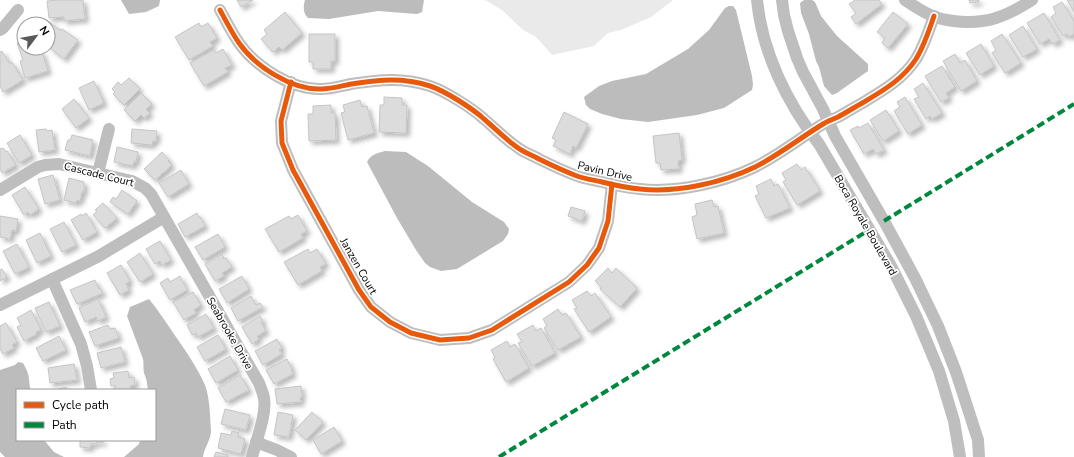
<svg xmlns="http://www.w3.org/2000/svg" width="1074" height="457" font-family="'Nunito Sans',sans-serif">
<defs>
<filter id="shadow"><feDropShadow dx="3.5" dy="3.5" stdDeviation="2" flood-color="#0004"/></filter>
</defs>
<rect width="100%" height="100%" fill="#fff"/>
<polygon fill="#eaeaea" points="485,0 673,0 651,17 621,30 608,33 594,46 552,55 536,37 523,30 502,10"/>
<g fill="#bcbcbc">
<polygon points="121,0 160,0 159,6 146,12 129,14"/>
<path d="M305 0H424L422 12 417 14 378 11 329 19 308 18C303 13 303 7 305 0Z"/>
<polygon points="804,0 812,0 815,2 821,16 837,36 868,64 868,71 837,93 832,95 824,86 819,67 816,61 809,34 801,13 800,3"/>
<polygon points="729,6 733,6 736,10 752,76 753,85 752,90 724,108 697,115 648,122 621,119 602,114 590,109 586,105 584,97 599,86 612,81 646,74 688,49 709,30 725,8"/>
<path d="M385 151 406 152 428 166 472 202 504 222 509 229 508 234 503 241 457 269 441 271 430 267 425 263 416 250 397 218 367 162C371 154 378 153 385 151Z"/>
<path d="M149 299C159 311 167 324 176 337 186 351 198 369 205 385 210 399 210 416 211 431 211 440 204 448 203 457H124L138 445 141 440H155V390H148C147 383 147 380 144 373 143 369 144 363 143 359L127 316 130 307Z"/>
<path d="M18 362 23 363C26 368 29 374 29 380 30 384 29 386 31 390H17V440H44L54 452 64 457H5L0 452V370L15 365Z"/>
</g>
<g fill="#dcdcdc" stroke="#c5c5c5" filter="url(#shadow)">
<polygon points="58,0 83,0 85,19 64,21 64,17 49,18 47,1"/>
<polygon points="237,0 253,0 241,7"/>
<polygon points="855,0 879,0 882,4 856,24 851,17 856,13 849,4"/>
<polygon points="969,0 979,0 979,2 970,3"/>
<polygon points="1067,0 1074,0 1074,12"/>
<polygon points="1062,2 1074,21 1074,34 1069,37 1067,34 1063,36 1051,17 1056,13 1053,7"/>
<polygon points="285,12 302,33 282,50 279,47 273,52 261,39 267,34 264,30"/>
<polygon points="893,12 908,24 888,48 882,43 885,38 877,32"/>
<polygon points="1044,13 1060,40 1053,44 1049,39 1040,44 1027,23"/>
<polygon points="48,21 60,30 62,29 78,40 64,59 50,48 51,46 48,43 48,24 46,24"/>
<polygon points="199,23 201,27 208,23 217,38 210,42 213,46 189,60 175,37"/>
<polygon points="1023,26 1037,49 1023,57 1009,35"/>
<polygon points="309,34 335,34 335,61 331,61 331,69 313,69 313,62 309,62"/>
<polygon points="1002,34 1021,63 1005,73 992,53 996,50 991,41"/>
<polygon points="24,41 24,48 38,48 39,52 42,52 48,71 25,78 20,61 23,60 17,43"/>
<polygon points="981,44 994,66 980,75 966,53"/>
<polygon points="223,49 232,65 225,68 228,72 204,86 190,63 214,50 216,53"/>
<polygon points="2,51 10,64 12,62 23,80 3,92 0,86 0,52"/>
<polygon points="955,54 960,63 965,60 977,81 961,91 943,61"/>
<polygon points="942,66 955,87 946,93 949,98 941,102 925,76"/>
<polygon points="129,78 140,89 124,105 113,94 115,92 112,89 118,82 121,85"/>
<polygon points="94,81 104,103 89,110 79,88"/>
<polygon points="923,83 942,113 932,119 930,116 926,119 914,99 919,97 914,89"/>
<polygon points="141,93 152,104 146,109 150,113 144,118 141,115 135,121 124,110"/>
<polygon points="384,97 402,98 402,105 407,105 406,133 379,132 380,105 384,105"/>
<polygon points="905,97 922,125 908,134 894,111 900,107 897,102"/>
<polygon points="74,99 89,118 76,128 62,109"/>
<polygon points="360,100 362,107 367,106 374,133 348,140 341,113 345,112 343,105"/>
<polygon points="331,105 331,113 335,113 336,140 309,141 308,114 313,114 313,106"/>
<polygon points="886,110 899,131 883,141 870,120"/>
<polygon points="564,112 588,124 576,148 573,146 570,154 553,146 556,140 552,138"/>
<polygon points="868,123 884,150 876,154 873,149 864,154 850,130 858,126 859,128"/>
<polygon points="46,129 47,131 52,130 55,150 39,152 36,130"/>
<polygon points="132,129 157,131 156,141 153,141 152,145 131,143"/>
<polygon points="679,133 682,160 678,161 679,169 661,170 660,163 656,163 653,136"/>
<polygon points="20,135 32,155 19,163 7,143"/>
<polygon points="72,135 93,140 90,156 65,150 68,140 70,140"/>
<polygon points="117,147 138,152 136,162 134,161 133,166 114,162"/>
<polygon points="3,148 6,152 7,151 16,165 2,173 0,169 0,149"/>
<polygon points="162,152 169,160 168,161 172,165 155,180 144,169"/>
<polygon points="797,164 801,170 805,167 820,191 797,205 783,182 786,180 782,173"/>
<polygon points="181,170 189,184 168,197 159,183"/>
<polygon points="53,175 60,200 45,204 38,179"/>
<polygon points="69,178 84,182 84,192 82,192 80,201 77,200 76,203 64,200"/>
<polygon points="771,179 774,186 778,184 790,208 766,218 755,196 759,194 756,186"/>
<polygon points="25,187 39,209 30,215 28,212 24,215 12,195"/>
<polygon points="122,190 137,201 128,214 110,202 113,197 116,199"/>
<polygon points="712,200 714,207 718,206 724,233 697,239 692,217 697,215 695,204"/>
<polygon points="103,203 117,218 105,228 93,215 97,211 95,210"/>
<polygon points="571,207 585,211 582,221 568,216"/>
<polygon points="86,213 97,232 83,240 71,220 81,214 82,216"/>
<polygon points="197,213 199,217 200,217 205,226 185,237 178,224"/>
<polygon points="298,215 307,231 301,234 303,238 279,252 265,229 289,216 291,219"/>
<polygon points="0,216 18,219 16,231 12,230 10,239 0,237"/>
<polygon points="64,222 76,245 62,252 50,229"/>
<polygon points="40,233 51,256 37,263 26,240"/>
<polygon points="218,234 225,247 203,260 195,247"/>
<polygon points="160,241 171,260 162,265 160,261 155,264 146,249"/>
<polygon points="17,244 29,267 15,274 3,251"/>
<polygon points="308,249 310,253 317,249 326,264 320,267 322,271 298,285 284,262"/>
<polygon points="140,253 153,274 140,282 127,262"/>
<polygon points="222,254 224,259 226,258 232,267 222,273 224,276 215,281 205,264"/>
<polygon points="121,265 130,281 126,284 129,290 120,295 107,273"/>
<polygon points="608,268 612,273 616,268 637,288 620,307 600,289 602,288 595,281"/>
<polygon points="2,269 7,277 0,281 0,270"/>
<polygon points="180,276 187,290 170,300 160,283 168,278 170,282"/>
<polygon points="242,276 249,289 227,303 219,289"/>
<polygon points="95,280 99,289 100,288 103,293 77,304 70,290"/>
<polygon points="587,291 591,296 595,293 611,317 589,332 574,309 577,308 572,300"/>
<polygon points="193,292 201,305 194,310 196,313 184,320 173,302"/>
<polygon points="251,296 256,305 260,303 263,307 238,321 231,308"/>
<polygon points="98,299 106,317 98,321 96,317 85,322 79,308"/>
<polygon points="49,302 60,326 46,332 35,308"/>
<polygon points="558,309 562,315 566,313 581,337 558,350 544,328 547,326 543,319"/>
<polygon points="31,310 41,330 36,332 37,334 24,341 17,327 21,325 17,318"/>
<polygon points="206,314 214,328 198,337 196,333 192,335 187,325"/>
<polygon points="260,316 263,321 261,322 266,331 257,336 259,339 252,344 242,327"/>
<polygon points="6,323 17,342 12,345 14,348 3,354 0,349 0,326"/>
<polygon points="108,325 110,329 115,328 119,338 95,346 89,332"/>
<polygon points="533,325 536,331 541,328 555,353 532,366 518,343 522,342 517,334"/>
<polygon points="218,335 226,349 205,361 197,347"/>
<polygon points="59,336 66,350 43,361 36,348"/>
<polygon points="277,339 282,348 279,350 282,354 263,365 255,351"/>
<polygon points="507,341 510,347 515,344 529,368 506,382 493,359 495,357 491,350"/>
<polygon points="121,347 125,362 101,368 97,353"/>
<polygon points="230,356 238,370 216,383 208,369"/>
<polygon points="287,359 292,369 291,370 293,374 274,384 266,370"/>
<polygon points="74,364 77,380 50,383 48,368"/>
<polygon points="128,371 129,378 134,377 135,385 130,386 131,390 116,390 115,385 111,386 110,379 114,378 113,373"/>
<polygon points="240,375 249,390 226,402 218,388"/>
<polygon points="301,386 302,397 300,397 301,402 277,404 275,389"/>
<polygon points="66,387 67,390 54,390"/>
<polygon points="225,409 250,415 246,430 221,424"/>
<polygon points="278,412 293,415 289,437 274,435"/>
<polygon points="312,412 323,422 306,440 295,430"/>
<polygon points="334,427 342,441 321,454 313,440"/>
<polygon points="232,431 239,433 238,437 245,439 241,454 218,448 221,433 231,435"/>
<polygon points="80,440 103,440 103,443 97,442 96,444 91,444 90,448 80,447"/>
<polygon points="216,452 228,455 228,457 214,457"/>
</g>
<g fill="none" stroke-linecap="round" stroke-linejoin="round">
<g stroke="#bebebe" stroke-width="12">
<path d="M757 0C762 52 787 103 819 144L891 266 916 316 939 371 954 421 960 457"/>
<polyline points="782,0 784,15 788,31 797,58 803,72 823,109 835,136 884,221 915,278 938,326 956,372 978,440 979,457"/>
<path d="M905 0C914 6 924 13 935 17 954 23 977 24 996 18 1009 14 1021 7 1032 0"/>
<path d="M220 10C226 21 232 33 239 43 256 67 292 90 321 89 331 89 341 86 351 84 380 80 401 77 430 86 445 91 472 108 484 119 497 130 509 143 523 151 528 154 534 156 539 159 551 165 564 171 577 176 585 179 594 180 602 182 614 185 627 188 640 189 676 193 722 183 755 167 779 155 800 138 823 124 828 121 833 119 838 117 847 112 855 107 864 102 884 90 903 79 916 59 924 46 929 31 934 16"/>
<polyline points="0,30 3,28 18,10"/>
<polyline points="291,82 281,121 282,143 293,170 359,290 371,307 390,322 411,333 440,340 469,338 492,330 569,282 587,265 599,248 608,221 612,184"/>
<polyline points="98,173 109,129"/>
<path d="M0 190 38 167 45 165 59 164 132 181 145 188 151 194 259 383C261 388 263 393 264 398 267 414 256 441 252 457"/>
<polyline points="52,279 81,344 87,366 91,390"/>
<polyline points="0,305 99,256 164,217"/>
<polyline points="256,442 277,450 291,457"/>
</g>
<g stroke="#00873e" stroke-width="4" stroke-dasharray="8 4" stroke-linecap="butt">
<polyline points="884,221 1074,104"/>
<polyline points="499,457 869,230"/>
</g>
<defs>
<g id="cycleway">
<path d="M220 10C226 21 232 33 239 43 256 67 292 90 321 89 331 89 341 86 351 84 380 80 401 77 430 86 445 91 472 108 484 119 497 130 509 143 523 151 528 154 534 156 539 159 551 165 564 171 577 176 585 179 594 180 602 182 614 185 627 188 640 189 676 193 722 183 755 167 779 155 800 138 823 124 828 121 833 119 838 117 847 112 855 107 864 102 884 90 903 79 916 59 924 46 929 31 934 16"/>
<polyline points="291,82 281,121 282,143 293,170 359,290 371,307 390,322 411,333 440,340 469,338 492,330 569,282 587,265 599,248 608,221 612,184"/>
</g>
</defs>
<use href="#cycleway" stroke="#fff" stroke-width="8"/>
<use href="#cycleway" stroke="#e8590c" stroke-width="5"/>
</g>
<g text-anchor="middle" stroke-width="3.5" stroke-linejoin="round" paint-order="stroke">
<g font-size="11" fill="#000" stroke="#fff">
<text transform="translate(605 171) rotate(13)" y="4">Pavin Drive</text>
<text transform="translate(99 174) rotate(14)" y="4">Cascade Court</text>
<text transform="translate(866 225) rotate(60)" y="4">Boca Royale Boulevard</text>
<text transform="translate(359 266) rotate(60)" y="4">Janzen Court</text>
<text transform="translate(230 333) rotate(60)" y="4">Seabrooke Drive</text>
</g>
</g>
<rect x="16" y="389" width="140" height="52" fill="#ffffff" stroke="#999999"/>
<rect x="24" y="402" width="20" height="6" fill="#e8590c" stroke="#999999"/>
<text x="52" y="409" font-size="12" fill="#000000">Cycle path</text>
<rect x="24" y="422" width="20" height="6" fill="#00873e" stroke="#999999"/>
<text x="52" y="429" font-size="12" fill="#000000">Path</text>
<g transform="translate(36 36) rotate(58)"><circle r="19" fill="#ffffff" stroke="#999999"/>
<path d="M0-3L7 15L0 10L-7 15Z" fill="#595959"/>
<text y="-6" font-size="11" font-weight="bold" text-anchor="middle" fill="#000000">N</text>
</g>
</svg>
